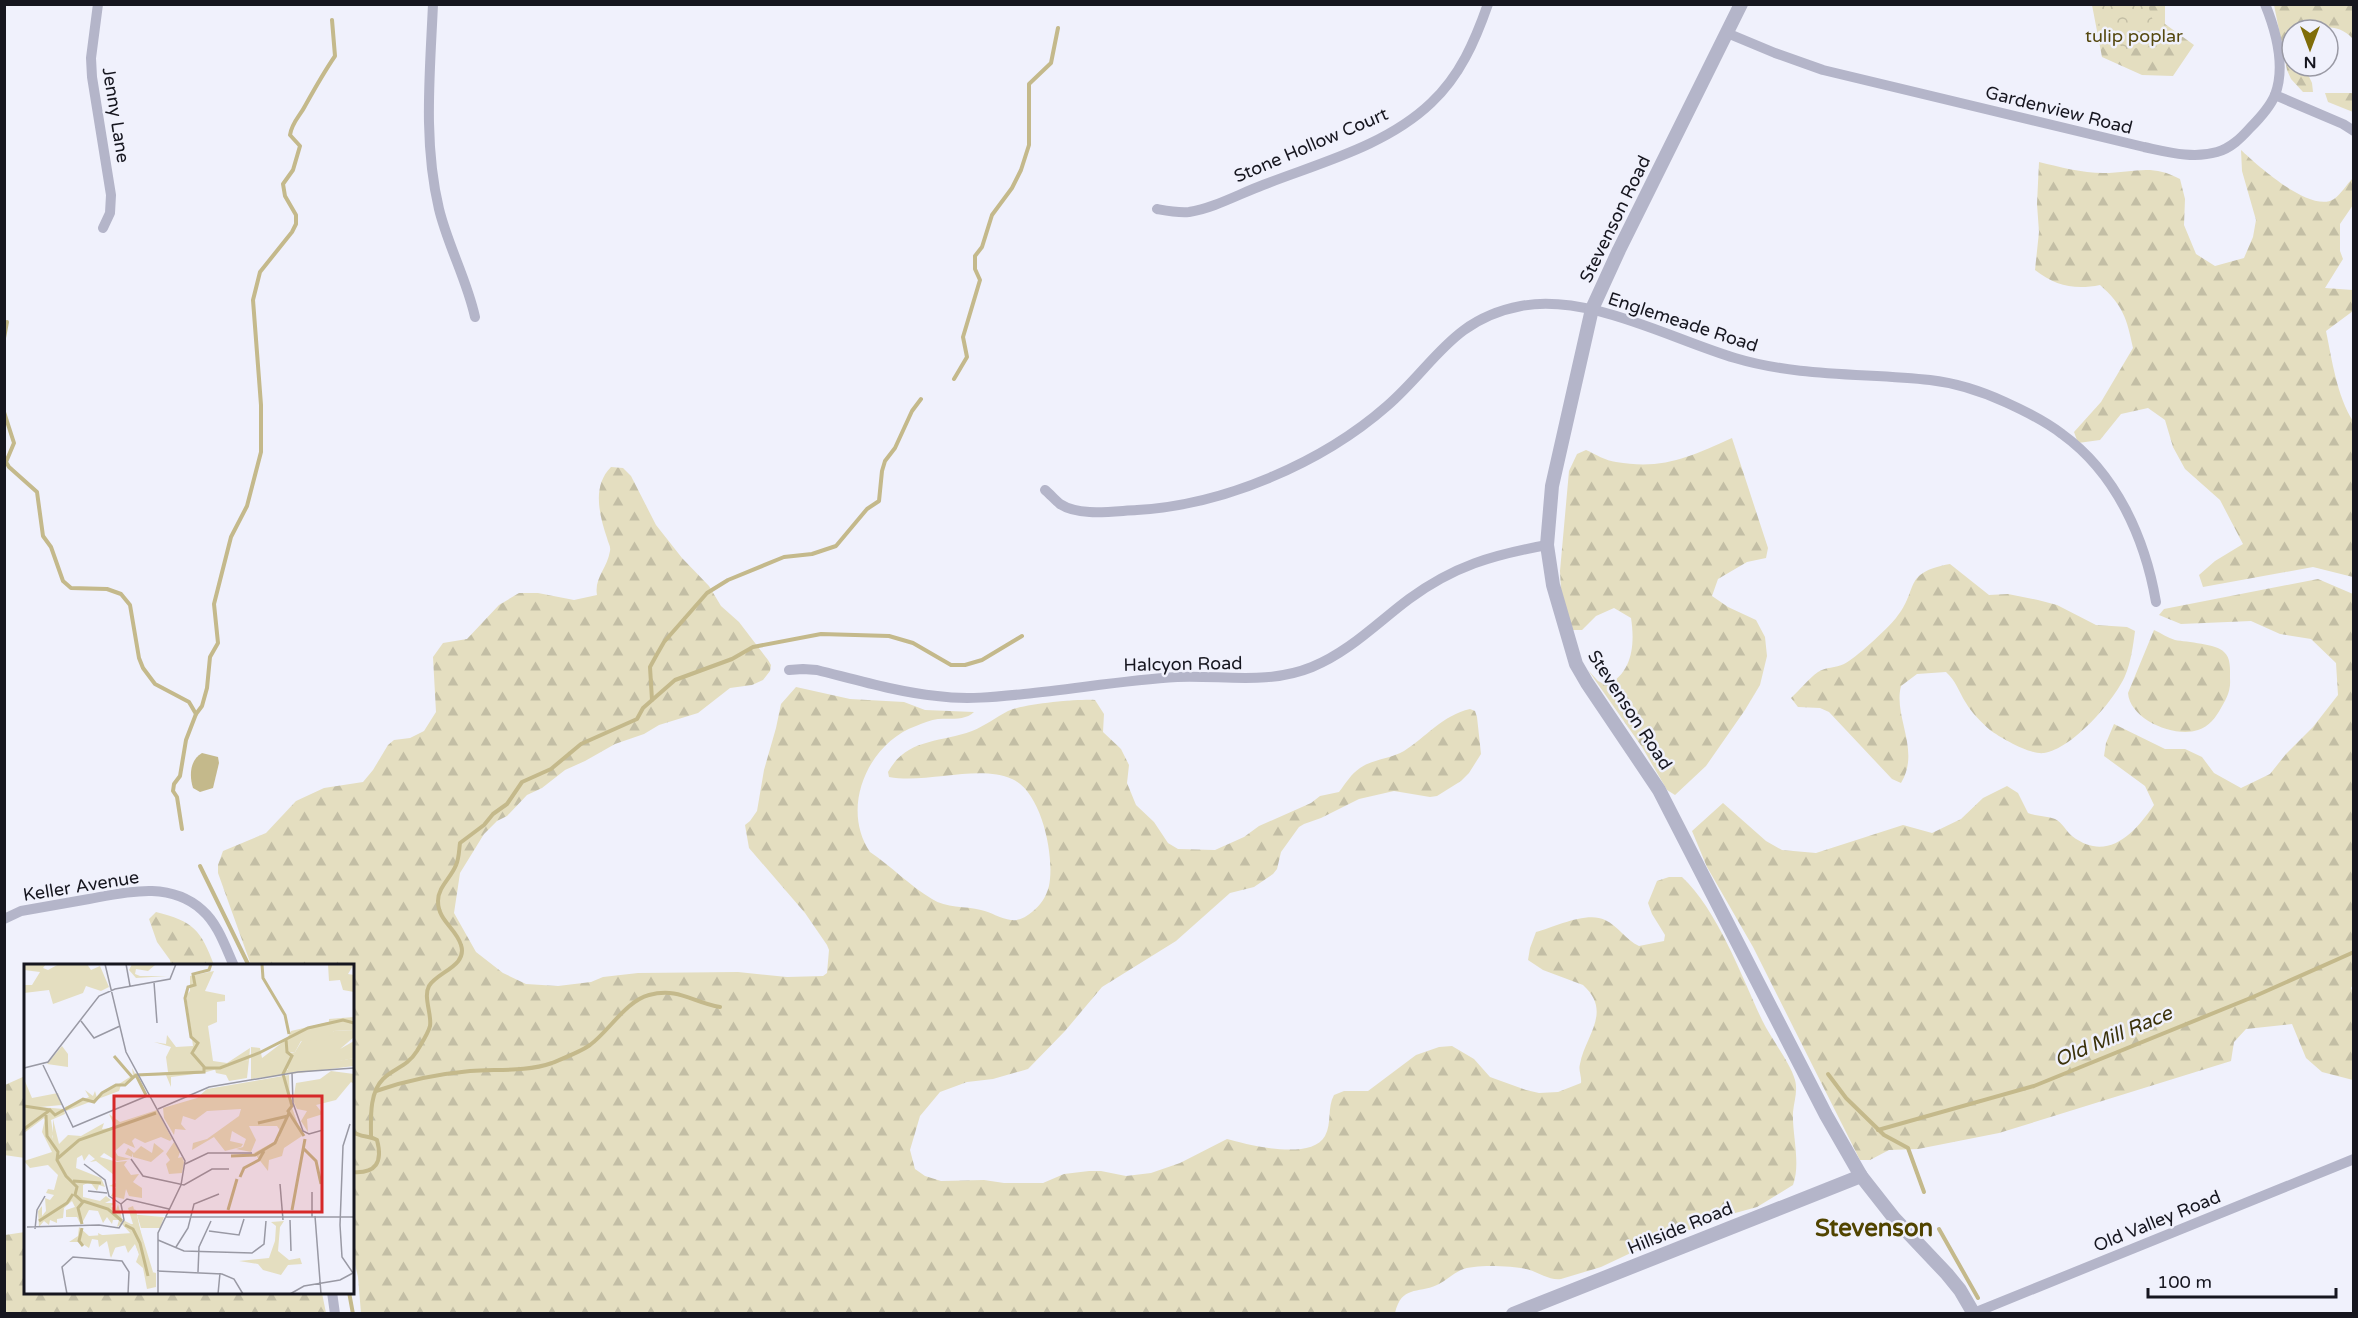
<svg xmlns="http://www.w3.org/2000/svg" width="2358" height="1318" font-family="'Varela Round',sans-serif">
<defs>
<pattern id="forest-firs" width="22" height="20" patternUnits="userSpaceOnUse" patternTransform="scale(1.5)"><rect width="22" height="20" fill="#e4dec0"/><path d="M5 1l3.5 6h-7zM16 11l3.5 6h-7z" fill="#c3bea5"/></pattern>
<pattern id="park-crowns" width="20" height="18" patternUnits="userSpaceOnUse" patternTransform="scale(1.5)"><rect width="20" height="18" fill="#e4dec0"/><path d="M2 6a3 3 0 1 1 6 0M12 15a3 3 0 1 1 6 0" fill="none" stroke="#c3bea5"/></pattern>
</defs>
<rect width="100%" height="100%" fill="#f0f1fc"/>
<g fill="url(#forest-firs)">
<polygon points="2092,5 2165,5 2165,24 2194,45 2173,76 2142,75 2102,57"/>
<path d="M2274 5H2353V39C2336 20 2315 30 2292 30V66H2304L2312 83 2313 92H2303L2291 79 2287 70Z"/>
<polygon points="2325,93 2353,93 2353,112 2328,102"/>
<path d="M2241 150C2257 165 2311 214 2334 199 2341 194 2347 184 2353 178V205L2340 224V251L2343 259 2325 288 2353 290V311L2326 331C2332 360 2337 396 2353 421V577L2313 567 2203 587 2199 575 2215 561 2243 544 2220 500 2185 469 2173 447 2165 420 2148 408 2121 414 2100 440 2078 443 2074 432 2101 402 2133 348C2127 319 2123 305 2100 285 2075 290 2055 286 2035 270L2039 232 2037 204 2039 162C2060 167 2082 173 2103 173 2134 173 2151 163 2180 179L2185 199 2184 225 2196 254 2215 266 2244 258 2253 237 2256 220 2242 171Z"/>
<path d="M1732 438 1768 548 1766 558 1747 562 1718 579 1712 596 1728 607 1756 620 1765 637 1767 656 1760 685 1745 710 1706 766 1675 795 1667 790 1642 747 1588 670 1598 681 1606 685C1633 674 1635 643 1631 618L1614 608 1596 616 1582 630H1572L1561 590 1560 571 1569 471 1577 454 1586 450C1595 454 1606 461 1616 462 1663 470 1690 457 1732 438Z"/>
<path d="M611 467 623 468 631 476 656 525 682 558 709 586 721 606 739 622 768 660 771 665 770 671 763 680 752 685 730 688 698 713 659 725 644 734 615 744 585 761 565 770 542 788 527 795 507 816 497 821 484 834 460 873 454 913 476 952 503 973 526 984 558 986 591 982 603 977 638 973 738 972 787 977 823 976 827 973 829 950 827 945 805 913 749 848 745 825 750 821 757 811 764 770 776 728 781 704 796 687 850 699 904 702 925 710 974 712C965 721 950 718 938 719 931 720 923 723 916 726 868 743 840 808 870 852 891 866 910 886 932 899 946 908 965 906 981 910 991 912 1001 919 1011 920 1019 921 1026 917 1032 912 1041 905 1046 897 1049 886 1055 857 1042 792 1012 779 979 764 927 784 889 777L888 772C907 738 939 743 972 731 985 726 996 717 1008 711 1023 704 1077 699 1095 700L1104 714 1103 732 1121 749 1129 765 1127 783 1136 805 1154 822 1168 843 1178 849 1215 850 1244 837 1259 826 1311 803 1320 796 1339 792C1346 783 1351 774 1360 768 1373 759 1390 759 1404 751 1426 737 1443 715 1470 709L1475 711 1477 717 1481 754 1469 773 1461 781 1437 796 1430 797 1394 791 1359 799 1321 818 1304 824 1299 827 1281 852 1277 869 1273 874 1254 887 1230 893 1176 941 1102 987 1065 1031 1028 1069 993 1079 967 1082 940 1092 920 1116 910 1150 915 1169 925 1176 941 1181 984 1180 1004 1183H1043L1064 1174 1089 1171H1101L1126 1176 1151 1173 1180 1163 1227 1139C1249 1145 1311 1161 1325 1136 1332 1123 1327 1107 1334 1095L1344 1091H1368L1416 1055 1439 1047 1452 1046 1474 1059 1490 1077 1526 1090 1539 1093 1558 1092 1581 1083C1582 1077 1578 1070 1580 1064 1585 1036 1613 1012 1583 985L1543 970 1528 960 1530 948 1536 932C1555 927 1587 911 1605 920 1618 926 1626 940 1639 946L1664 941 1665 935 1652 914 1648 903 1657 881 1669 877H1682C1718 911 1741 975 1762 1020 1771 1039 1790 1062 1795 1080 1798 1092 1794 1101 1793 1112 1792 1135 1801 1163 1793 1185L1757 1207 1728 1215 1635 1251 1601 1267 1561 1279C1549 1281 1537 1271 1526 1269 1510 1266 1475 1264 1461 1270 1452 1274 1446 1281 1437 1285 1417 1294 1402 1285 1395 1313H361L358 1277 352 1252V966L251 965 218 873V865L223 851 266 833 296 801 324 788 363 782 373 770 388 745 394 740 410 738 424 731 436 712 433 657 443 643 467 639 499 605 519 593H538L574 600 597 595C594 578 607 569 610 551 611 546 608 543 607 538 599 514 592 486 611 467Z"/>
<path d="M1950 564 1989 595 2008 594 2038 600 2057 605 2096 625 2127 627 2135 631C2133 646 2131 662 2125 676 2114 701 2072 749 2044 753 2030 755 2001 738 1990 730 1982 723 1971 712 1966 703 1959 692 1956 681 1946 672L1917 674 1901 686C1893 717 1921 750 1901 783L1892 779 1829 712 1820 708 1798 707 1791 698C1800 690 1808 679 1818 672 1825 667 1836 668 1844 664 1855 659 1887 629 1896 618 1920 589 1901 573 1950 564Z"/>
<path d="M2318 579 2353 594 2354 983 2351 988 2354 996 2353 1080 2322 1072 2306 1058 2292 1024 2246 1029 2234 1042 2231 1061 1999 1133 1918 1149 1889 1150 1870 1160H1860L1753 947 1707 867 1692 831 1723 803 1766 841 1782 850 1816 853 1903 825 1932 833 1961 819 1983 798 2007 786 2018 793 2028 813C2036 816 2048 816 2055 819 2062 822 2066 831 2072 836 2107 863 2134 834 2154 805L2145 786 2104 756 2106 743 2114 724 2165 749H2185L2202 757 2214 773 2241 788 2270 774 2286 754 2313 727 2338 695 2336 663 2311 639 2280 634 2251 621 2181 624 2159 615 2164 609Z"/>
<path d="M2154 630C2161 633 2168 638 2175 640 2187 642 2217 644 2224 652 2231 658 2230 669 2230 678 2231 690 2227 698 2221 708 2216 717 2209 727 2198 730 2175 738 2130 720 2128 693Z"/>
<path d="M156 912C193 921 201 930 214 965H171L170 960 157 942 149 919Z"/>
<polygon points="25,1076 25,1158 4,1155 5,1085"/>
<polygon points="25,1232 26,1292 322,1293 326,1313 5,1313 5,1235"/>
</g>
<polygon fill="url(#park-crowns)" points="2094,5 2148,5 2154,24 2165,46 2125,49 2101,30"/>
<path fill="#c4b98b" d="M202 753 218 757 219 763 213 788 200 792 193 788C189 775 190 760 202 753Z"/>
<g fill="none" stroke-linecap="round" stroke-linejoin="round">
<g stroke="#c4b98b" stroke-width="4">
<polyline points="4,338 7,322"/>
<polyline points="954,379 967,357 963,337 980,280 975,269 975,256 982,247 992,215 1012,188 1021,170 1029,145 1029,84 1051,63 1058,28"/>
<polyline points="4,412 14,443 6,462 9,467 37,492 43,536 51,547 63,581 71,588 107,589 121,594 130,605 139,658 143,668 155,684 189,702 196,714"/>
<polyline points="652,700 650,667 656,656 664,642 707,593 728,580 784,557 812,554 836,546 867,509 879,501 882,471 885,461 895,448 912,411 921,399"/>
<path d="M182 829 177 797 173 791 174 784 180 776 186 740 196 714 202 706 207 688 210 657 218 643 214 604 231 537 247 506 261 452V405L253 300 260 272 292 232 296 224V215L285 196 283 184 293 170 300 146 290 135C292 122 300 116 305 106 315 88 324 72 335 56L332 20"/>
<polyline points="200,866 249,966"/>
<polyline points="1828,1074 1846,1098 1884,1135 1908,1148 1924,1192"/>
<path d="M376 1091C407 1080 438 1074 470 1071 497 1069 526 1072 552 1063 564 1058 580 1052 590 1045 609 1031 626 1001 649 995 679 987 693 1003 720 1007"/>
<polyline points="1878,1130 2034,1086 2253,997 2354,952"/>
<path d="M352 1131C360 1138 369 1135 377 1140 383 1162 376 1174 352 1172"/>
<path d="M371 1136C371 1119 369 1093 383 1079 394 1068 407 1067 417 1051 421 1044 428 1034 430 1026 432 1014 423 997 429 986 437 972 468 966 461 945 456 928 438 921 438 901 438 887 451 878 456 865 459 859 459 850 460 843L484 825 493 814 507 804 522 782 551 769 581 744 637 719 643 708 675 680 732 659 753 647 821 634 889 636 913 643 951 665H965L982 660 1022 636"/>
<polyline points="1939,1229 1978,1298"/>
<polyline points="349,1292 353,1314"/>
</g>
<g stroke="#b4b5c9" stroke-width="10">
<polyline points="98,4 91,58 92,77 111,195 110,213 103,228"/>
<path d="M433 4C430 73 423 142 439 209 448 246 467 280 475 317"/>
<path d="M1727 33 1775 53 1823 70 2144 147C2168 152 2193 159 2217 152 2231 148 2241 138 2250 128 2259 119 2270 107 2275 95 2286 66 2276 31 2265 4"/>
<polyline points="2275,95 2343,124 2354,131"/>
<path d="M1157 209C1168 211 1178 213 1189 212 1214 208 1239 194 1263 185 1319 163 1386 146 1431 103 1460 76 1475 41 1488 4"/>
<path d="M1045 490C1050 494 1055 500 1060 504 1080 517 1114 511 1137 510 1224 505 1322 463 1387 406 1435 364 1452 319 1521 306 1588 293 1671 339 1735 358 1798 377 1866 373 1930 380 1957 383 1981 391 2005 402 2025 411 2045 421 2062 434 2116 473 2145 538 2156 602"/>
<path d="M789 670 803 669 817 670C857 680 897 692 937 696 966 700 995 697 1024 694 1075 689 1126 680 1177 677 1223 675 1268 685 1312 667 1349 652 1377 623 1409 599 1454 566 1492 555 1547 545"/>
<path d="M4 919 21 911C44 907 66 903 89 899 127 892 170 881 202 910 218 924 225 946 234 966"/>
<polyline points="332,1292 335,1314"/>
<polyline points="1974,1313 2354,1159"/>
</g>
<g stroke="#b4b5c9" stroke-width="14">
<polyline points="1741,4 1619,250 1592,309 1552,486 1547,545 1553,585 1576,664 1587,683 1659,790 1826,1115 1861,1176 1894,1218 1947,1274 1960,1290 1974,1314"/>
<polyline points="1513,1314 1861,1176"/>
</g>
</g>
<g text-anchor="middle" stroke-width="5" stroke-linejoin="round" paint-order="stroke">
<g font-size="18" fill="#55480f" stroke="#f0f1fc">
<text x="2134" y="42">tulip poplar</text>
</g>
<g font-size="18" fill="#16161f" stroke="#f0f1fc">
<text transform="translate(2059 110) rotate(14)" y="6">Gardenview Road</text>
<text transform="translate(116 115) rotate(81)" y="6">Jenny Lane</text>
<text transform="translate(1311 145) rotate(-23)" y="6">Stone Hollow Court</text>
<text transform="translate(1615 219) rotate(-64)" y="6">Stevenson Road</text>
<text transform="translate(1683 322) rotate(18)" y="6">Englemeade Road</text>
<text transform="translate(1183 664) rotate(-1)" y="6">Halcyon Road</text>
<text transform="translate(1630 710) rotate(57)" y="6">Stevenson Road</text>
<text transform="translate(81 886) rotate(-9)" y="6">Keller Avenue</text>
<text transform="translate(2157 1221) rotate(-22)" y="6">Old Valley Road</text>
<text transform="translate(1680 1228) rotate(-22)" y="6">Hillside Road</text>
</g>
<g font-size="20" font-style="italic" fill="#3b320b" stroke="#f0f1fc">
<text transform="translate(2113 1036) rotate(-23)" y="7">Old Mill Race</text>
</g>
<g font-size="24" font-weight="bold" fill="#514400" stroke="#f0f1fc">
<text x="1874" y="1236">Stevenson</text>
</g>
</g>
<g transform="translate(24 964)">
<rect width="330" height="330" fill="#f0f1fc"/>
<path d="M330 66V73L316 85 330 77V94L264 108 263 90 271 88 279 75 296 76 310 67ZM38 82 44 90V103L23 100ZM225 96 223 114 205 117 202 111 192 109 191 105 198 102ZM108 104 113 113 97 121 95 127 42 147 41 143 65 133 61 126 69 132 71 127 73 134 109 111ZM0 115 8 134 34 129 38 141 16 143 40 145 41 150 27 156 30 175 20 154 0 169ZM113 251H115L140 253 136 264H117Z" fill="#e4dec0"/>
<path d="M0 0H22L19 4 24 6 35 0H63L67 6 76 2 85 23 77 27 62 22 59 29 29 40 25 26 0 29V21H8L16 8 0 6ZM108 0 131 1 124 7 112 5 111 10 116 12H143L112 14 105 6ZM190 7 181 27 201 31V37L193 38V58L184 62 189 97 203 99 226 84 225 96 179 109 147 113V123L142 111 114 112 144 108 142 93 147 83 130 78 142 80 143 71 152 83 169 82 162 31 166 27V12ZM330 53V66L310 67 302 76 277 77 271 88 263 89 267 98 263 106 330 94V102L227 115V83L236 84 238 94 263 75 267 67 305 58V55ZM307 107 330 110V120L327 118 312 136 292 141 299 150 283 155 284 168 277 157 283 147 273 145 269 137 272 119 296 115ZM265 111 266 138 278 172 260 184 258 192 245 196 244 207 230 189 255 175 257 168 253 162H225L232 176 227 188 212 185 219 183 222 175 208 167 206 177 219 180 217 183 201 187 190 173 168 186 169 179 183 175 215 152 217 145 183 147 171 156 159 152 157 160 162 166 151 165 150 171 140 154 139 144 173 134 183 125ZM133 146 148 175 146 177 137 173 121 179 111 174 108 177 111 184 100 179 91 187 94 192 107 195 93 197 80 189 76 193 93 198 103 197 100 201 107 211 115 210 109 218 118 224V234L105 232 102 225 100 235 87 232 92 223 85 222 92 219 90 211 72 197 66 198 71 195 65 190 60 197 58 191 53 194 52 204 77 214 81 223 75 221 73 227 66 218 59 221V233L76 237 82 232 87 236 81 239H92L87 242 92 246 94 240 99 259 93 263 95 256H89L88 260 83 253 79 259 74 247 65 246 57 261 53 253H42V246L51 243 48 237 40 244 39 254 33 255V259L26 256 25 261 20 257 15 263 14 247 18 242V252L22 247 21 234 26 236 30 231 22 229 24 225 30 226 34 211 24 201 6 204 0 197 28 188 18 168 21 155 25 156 29 175V155L35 180 44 171 57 172 80 159 78 165 87 164 90 161 85 150 96 158ZM150 178 156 188 154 194 158 193 160 198 158 209 145 210 142 200 146 196 142 190ZM130 179 140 187 127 198 109 193V189L108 193 101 190 104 184 110 189 117 182 128 189ZM109 242 129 308 122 309 111 280 104 289 101 281 92 282 87 294 83 277 75 283 74 276 68 275 65 284 56 278H45L54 272 55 263 65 272 108 269 100 261 109 260 104 244ZM260 257 256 263 254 287 265 296 276 294 278 300 264 301 257 311 239 306 234 300 215 297 245 294 251 277 252 262 247 258Z" fill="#e4dec0"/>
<path d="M304 0H330L324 10 330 11V28L319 26 316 16 305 17ZM107 244 112 246 121 289 128 308 132 309V323L123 325 119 304 112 298 115 290 111 279 90 284 86 293 85 276H75L74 269 90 277 107 270 98 260 99 256 109 261 111 258Z" fill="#e4dec0"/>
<path fill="none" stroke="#c4b98b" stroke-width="3" d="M238 0 239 14 261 51 265 70M262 75 263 88 268 92 259 110 268 142 264 147 280 172M90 92 109 114M181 104 168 89 174 79 167 73 161 34 164 23 171 21 169 10 185 6 187 0M112 111 122 131M0 142 26 146M22 151 23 172 34 188 33 196 42 212 53 223 51 231 59 238 54 244 58 260M234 159 264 152M0 165 26 146 31 151 59 135 70 138 78 129 92 121H101L112 111 180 108V104H196L235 89 284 64 319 56 330 59M280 185 292 197 297 220M207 192 231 191 251 179 265 149M33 195 55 176 132 149M216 213 220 204 235 196 240 187M49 217 77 219M59 237 84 245 98 257M204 246 213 215M268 246 281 175M15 257 43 239 49 230M101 261 109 265 116 279 124 312M58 264 55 277 59 282"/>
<path fill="none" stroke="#9999a4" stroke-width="1.5" d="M81 0 102 88 161 197 157 221 134 269V330M102 0 106 22M130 18 133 59M57 57 70 74 96 62M19 101 49 163 123 132M0 104 24 98 75 32 91 25 146 15 152 0M268 109 269 139 279 167 285 170 299 166M134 145 185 123 274 108 330 104M326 160 319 182 316 261 318 293 329 309M107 195 119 212 160 221 188 205H205M60 200 81 216 85 232 97 240M161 200 184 189H228M256 220 259 256M64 227 83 229M291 252 297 330M142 253H330M288 253V228M266 256 267 287M3 263 75 261 95 264 100 256 97 240 103 235 145 245M11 265 13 246 21 232M185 267 215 271 220 255M134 276 160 287 228 289 240 280 242 257M152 283 164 264 170 240 195 230M133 307 198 310 210 315 219 330M174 308 175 283 187 257M43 330 38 303 49 293 98 297 105 308 104 330M194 330 196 309M266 330 280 322 316 316 329 309"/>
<path fill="#d62828" fill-opacity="0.15" stroke="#d62828" stroke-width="3" d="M90 132H298V248H90Z"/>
<rect width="330" height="330" fill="none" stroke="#16161f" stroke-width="3"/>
</g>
<rect width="2358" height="1318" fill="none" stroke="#16161f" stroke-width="12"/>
<g transform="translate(2310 48) rotate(180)"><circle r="28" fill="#f0f1fc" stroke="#9999a4" stroke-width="1.5"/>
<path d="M0-4.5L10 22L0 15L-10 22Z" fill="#806d09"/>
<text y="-9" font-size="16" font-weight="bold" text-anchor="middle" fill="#16161f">N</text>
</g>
<path d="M2148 1288v9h188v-9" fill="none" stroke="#16161f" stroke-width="3"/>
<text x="2157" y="1288" font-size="18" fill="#16161f" stroke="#f0f1fc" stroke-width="4.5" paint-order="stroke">100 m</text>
</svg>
